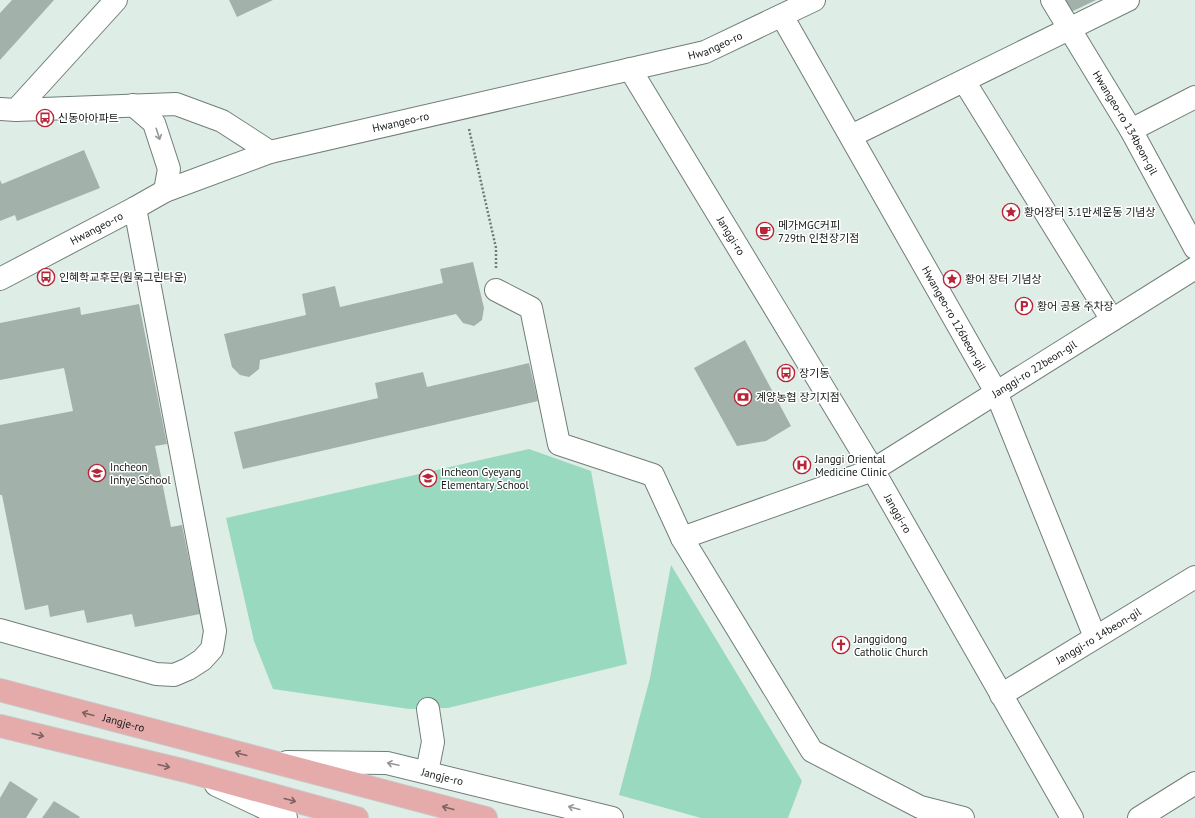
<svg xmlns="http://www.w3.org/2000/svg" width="1195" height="818" font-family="'PT Sans','Noto Sans KR',sans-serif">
<rect width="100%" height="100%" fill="#dfede7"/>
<g fill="#99d9bf">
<polygon points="529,449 591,471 627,664 448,708 409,709 273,689 254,641 226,518"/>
<polygon points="671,565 802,781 788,818 701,818 619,795 650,678"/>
</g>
<g fill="#a3b1ab">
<polygon points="12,0 54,0 0,60 0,13"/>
<polygon points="229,0 273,0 237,17"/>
<polygon points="1064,0 1096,0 1071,12"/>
<polygon points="84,150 100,188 17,221 15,215 0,221 0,180 2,184"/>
<polygon points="473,262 484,308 482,320 474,326 463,323 456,314 260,360 259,369 249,377 240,375 232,367 224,334 306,315 302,294 335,286 340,307 443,283 440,269"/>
<polygon points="139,304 167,444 155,446 171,527 182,525 200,614 135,627 132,614 87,623 84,610 50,617 48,605 25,610 2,495 0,495 0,425 73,411 64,368 0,380 0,323 80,307 81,315"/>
<polygon points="745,340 791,426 766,441 737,446 694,368"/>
<polygon points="529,363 538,401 243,469 234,432 378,398 375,383 423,372 427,387"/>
<polygon points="10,781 38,799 26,818 0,818 0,798"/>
<polygon points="54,801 80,817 79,818 42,818"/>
</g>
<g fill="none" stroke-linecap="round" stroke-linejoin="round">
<defs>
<g id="minor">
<path id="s1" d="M1052 0 1131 130 1195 248"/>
<path id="s2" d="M782 16 996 392 1095 637"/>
<path id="s3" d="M630 69 873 470 1072 818"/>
<polyline points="964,81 1112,320"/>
<polyline points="133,105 154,123 169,169 165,191"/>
<polyline points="0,109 16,110 176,104 222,121 270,152"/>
<polyline points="16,110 116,0"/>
<polyline points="1131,130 1195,97"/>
<polyline points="851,136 1128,0"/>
<path id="s4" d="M0 279 135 208 165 191 270 152 705 52 814 0"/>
<polyline points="496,290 531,308 559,444 653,475 682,538 812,751 920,807 963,818"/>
<path id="s5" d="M682 538 873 470 1195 268"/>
<polyline points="0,630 156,674 174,675 188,669 202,660 212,649 215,631 135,208"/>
<path id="s6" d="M1001 695 1195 577"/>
<path id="s7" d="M287 762 387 763 612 818"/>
<polyline points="427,772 433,742 428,709"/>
<polyline points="216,785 286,818"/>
<polyline points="1139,818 1195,783"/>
</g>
<g id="major">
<path id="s8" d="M0 690 486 818"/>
<polyline points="0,726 186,771 357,818"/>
</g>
</defs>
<use href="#minor" stroke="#717e78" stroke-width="24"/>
<use href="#major" stroke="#c7c8c8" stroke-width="24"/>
<polyline stroke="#717a76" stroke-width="2.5" stroke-dasharray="2 2" stroke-linecap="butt" points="469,129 496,248 496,269"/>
<use href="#minor" stroke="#fff" stroke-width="22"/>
<use href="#major" stroke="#e5abab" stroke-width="22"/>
</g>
<defs><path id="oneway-shaft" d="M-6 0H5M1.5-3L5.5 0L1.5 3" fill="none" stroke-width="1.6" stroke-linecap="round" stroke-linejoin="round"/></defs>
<g stroke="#969897">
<use href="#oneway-shaft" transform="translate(158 134) rotate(72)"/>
<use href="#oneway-shaft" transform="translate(393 764) rotate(-168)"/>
<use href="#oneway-shaft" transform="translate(574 808) rotate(-165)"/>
</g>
<g stroke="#7d6262">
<use href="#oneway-shaft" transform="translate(88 714) rotate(-165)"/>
<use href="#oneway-shaft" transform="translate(38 735) rotate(14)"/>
<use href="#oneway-shaft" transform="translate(241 754) rotate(-165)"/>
<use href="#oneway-shaft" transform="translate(164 766) rotate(14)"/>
<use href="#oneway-shaft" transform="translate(290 800) rotate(15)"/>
<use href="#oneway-shaft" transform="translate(448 808) rotate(-165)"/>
</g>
<defs>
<symbol id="bus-ring" viewBox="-11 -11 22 22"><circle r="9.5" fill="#fff" stroke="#b72637" stroke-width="1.5"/><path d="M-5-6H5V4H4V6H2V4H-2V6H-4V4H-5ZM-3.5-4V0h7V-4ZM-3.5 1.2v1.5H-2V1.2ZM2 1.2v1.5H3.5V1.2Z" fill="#b72637"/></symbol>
<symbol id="sight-ring" viewBox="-11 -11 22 22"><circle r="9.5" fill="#fff" stroke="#b72637" stroke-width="1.5"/><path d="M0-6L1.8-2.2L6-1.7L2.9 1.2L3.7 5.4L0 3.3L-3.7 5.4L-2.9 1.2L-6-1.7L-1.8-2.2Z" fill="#b72637"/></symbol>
<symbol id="cafe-ring" viewBox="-11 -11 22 22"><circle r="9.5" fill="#fff" stroke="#b72637" stroke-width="1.5"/><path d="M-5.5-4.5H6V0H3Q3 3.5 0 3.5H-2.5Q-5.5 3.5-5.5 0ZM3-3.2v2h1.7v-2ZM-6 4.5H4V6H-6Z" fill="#b72637"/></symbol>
<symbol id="parking-ring" viewBox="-11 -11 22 22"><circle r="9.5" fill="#fff" stroke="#b72637" stroke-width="1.5"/><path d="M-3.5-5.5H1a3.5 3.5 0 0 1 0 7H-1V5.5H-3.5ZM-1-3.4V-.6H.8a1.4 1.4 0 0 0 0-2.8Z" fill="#b72637"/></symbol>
<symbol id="bank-ring" viewBox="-11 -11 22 22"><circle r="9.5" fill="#fff" stroke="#b72637" stroke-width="1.5"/><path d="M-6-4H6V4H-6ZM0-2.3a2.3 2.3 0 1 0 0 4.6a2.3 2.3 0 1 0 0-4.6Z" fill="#b72637"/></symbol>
<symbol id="hospital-ring" viewBox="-11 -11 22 22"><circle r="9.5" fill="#fff" stroke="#b72637" stroke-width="1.5"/><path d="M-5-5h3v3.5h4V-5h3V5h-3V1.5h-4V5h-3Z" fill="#b72637"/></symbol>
<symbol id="school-ring" viewBox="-11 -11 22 22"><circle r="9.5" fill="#fff" stroke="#b72637" stroke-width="1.5"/><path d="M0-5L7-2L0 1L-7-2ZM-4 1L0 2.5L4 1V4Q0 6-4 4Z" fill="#b72637"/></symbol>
<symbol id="church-ring" viewBox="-11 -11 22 22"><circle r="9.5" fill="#fff" stroke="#b72637" stroke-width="1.5"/><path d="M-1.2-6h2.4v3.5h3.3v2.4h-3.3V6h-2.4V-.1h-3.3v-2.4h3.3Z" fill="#b72637"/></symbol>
</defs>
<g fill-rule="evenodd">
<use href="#bus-ring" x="35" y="108" width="20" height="20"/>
<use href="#sight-ring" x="1001" y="202" width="20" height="20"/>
<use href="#cafe-ring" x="755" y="221" width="20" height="20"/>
<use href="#bus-ring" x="36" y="267" width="20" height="20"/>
<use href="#sight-ring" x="942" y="269" width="20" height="20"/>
<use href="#parking-ring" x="1014" y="296" width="20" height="20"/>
<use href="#bus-ring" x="776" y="363" width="20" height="20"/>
<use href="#bank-ring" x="733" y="387" width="20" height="20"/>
<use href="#hospital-ring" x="792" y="455" width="20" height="20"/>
<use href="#school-ring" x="87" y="463" width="20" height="20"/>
<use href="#school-ring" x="418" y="468" width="20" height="20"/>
<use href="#church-ring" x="831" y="635" width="20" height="20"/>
</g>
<g text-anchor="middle" stroke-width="3" stroke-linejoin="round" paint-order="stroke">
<g font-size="11" fill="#151a18" stroke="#fff">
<text dy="4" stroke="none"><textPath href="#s4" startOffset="757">Hwangeo-ro</textPath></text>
<text dy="4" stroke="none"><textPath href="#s4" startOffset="433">Hwangeo-ro</textPath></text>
<text dy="4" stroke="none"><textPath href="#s1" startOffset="143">Hwangeo-ro 134beon-gil</textPath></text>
<text dy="4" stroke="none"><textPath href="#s4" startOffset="109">Hwangeo-ro</textPath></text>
<text dy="4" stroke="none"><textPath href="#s3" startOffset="195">Janggi-ro</textPath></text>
<text dy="4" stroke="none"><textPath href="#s2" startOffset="348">Hwangeo-ro 126beon-gil</textPath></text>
<text dy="4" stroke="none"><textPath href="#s5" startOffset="393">Janggi-ro 22beon-gil</textPath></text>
<text dy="4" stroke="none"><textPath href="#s3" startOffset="519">Janggi-ro</textPath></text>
<text dy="4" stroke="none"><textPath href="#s6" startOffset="114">Janggi-ro 14beon-gil</textPath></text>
<text dy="4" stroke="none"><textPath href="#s8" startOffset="128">Jangje-ro</textPath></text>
<text dy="4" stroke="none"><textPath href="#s7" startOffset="157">Jangje-ro</textPath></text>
</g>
<g font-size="11" fill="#151a18" stroke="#fff" text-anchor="start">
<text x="58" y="122">신동아아파트</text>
<text x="1024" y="216">황어장터 3.1만세운동 기념상</text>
<text x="778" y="229">메가MGC커피<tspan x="778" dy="13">729th 인천장기점</tspan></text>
<text x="59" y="281">인혜학교후문(원욱그린타운)</text>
<text x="965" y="283">황어 장터 기념상</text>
<text x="1037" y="310">황어 공용 주차장</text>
<text x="799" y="377">장기동</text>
<text x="756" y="401">계양농협 장기지점</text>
<text x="815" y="463">Janggi Oriental<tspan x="815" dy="13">Medicine Clinic</tspan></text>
<text x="110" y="471">Incheon<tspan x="110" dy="13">Inhye School</tspan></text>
<text x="441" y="476">Incheon Gyeyang<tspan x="441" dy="13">Elementary School</tspan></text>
<text x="854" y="643">Janggidong<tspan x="854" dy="13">Catholic Church</tspan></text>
</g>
</g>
</svg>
